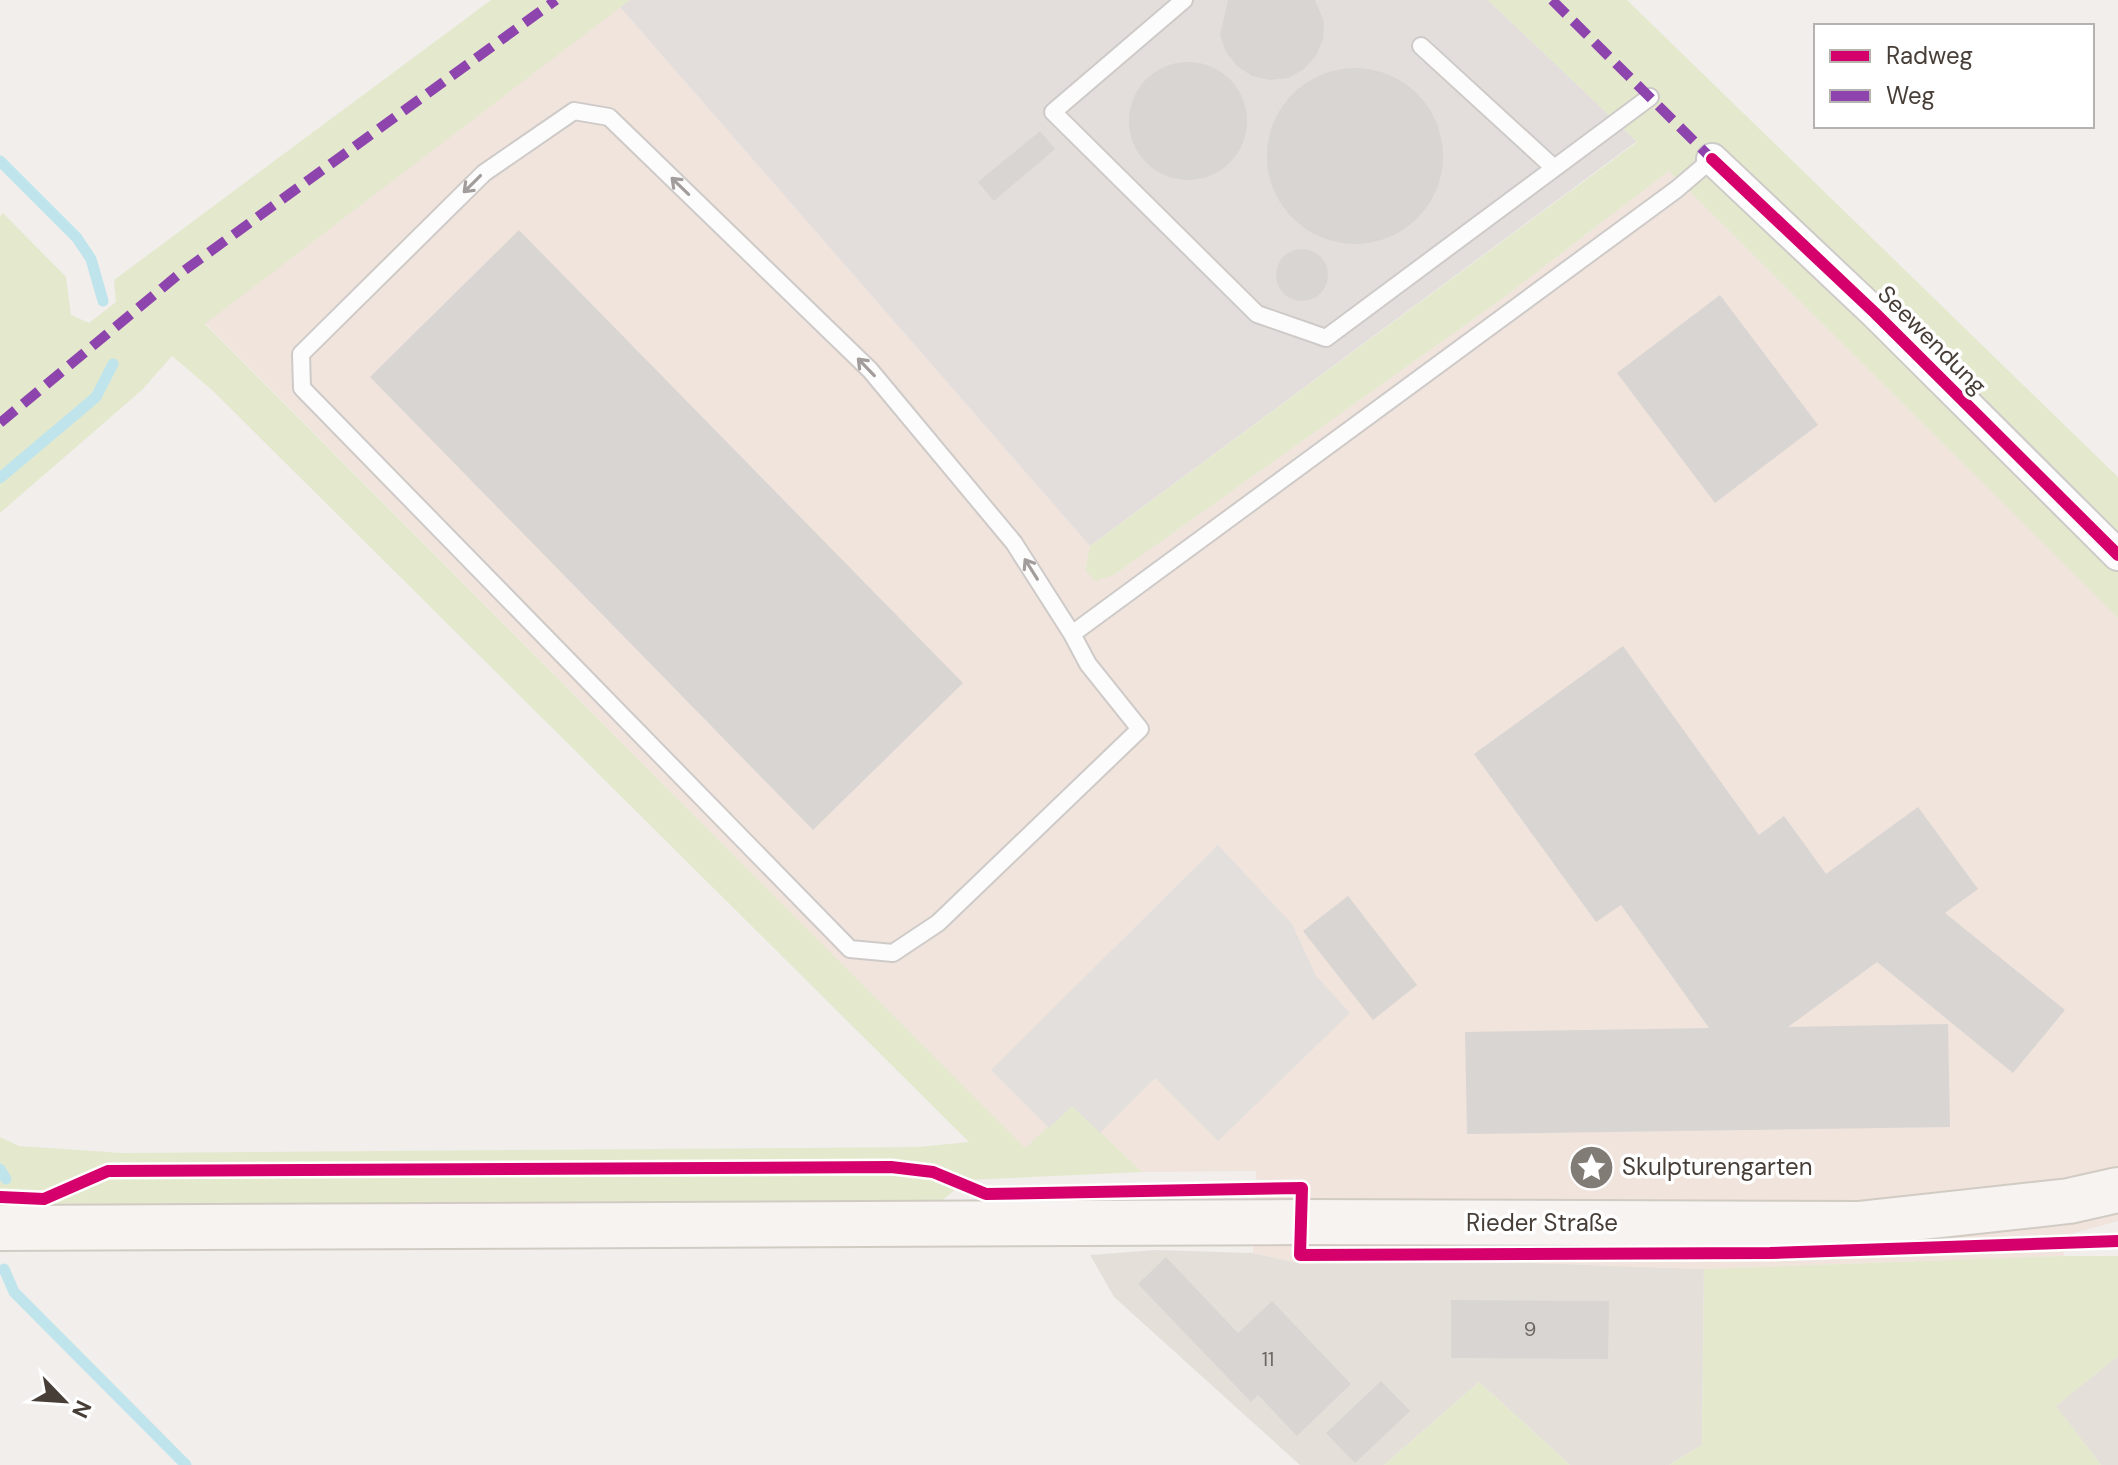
<svg xmlns="http://www.w3.org/2000/svg" width="2118" height="1465" font-family="'DM Sans',sans-serif">
<rect width="100%" height="100%" fill="#f1eeec"/>
<g fill="#e5dfda">
<polygon points="1155,1250 1253,1253 1299,1263 1534,1263 1704,1269 1702,1445 1669,1465 1570,1465 1479,1382 1384,1465 1300,1465 1114,1297 1090,1255"/>
<polygon points="2118,1356 2118,1465 2101,1465 2055,1406"/>
</g>
<polygon fill="#f0e4dd" points="620,7 1090,546 1085,570 1114,575 1499,301 1669,171 2118,618 2118,1221 2071,1234 2063,1256 1704,1269 1534,1263 1299,1263 1253,1253 1256,1171 1142,1172 1072,1106 1025,1149 205,323"/>
<polygon fill="#e3dedc" points="630,0 1488,0 1637,141 1090,546 620,7"/>
<g fill="#e4e9ce">
<polygon points="491,0 630,0 205,324 1025,1148 1072,1105 1142,1172 967,1180 934,1207 0,1208 0,1137 19,1146 122,1153 918,1147 969,1142 212,390 172,356 142,390 0,513 0,216 3,213 66,277 71,315 89,323 116,302 114,280"/>
<polygon points="1488,0 1627,0 2118,477 2118,618 1669,171 1499,301 1114,575 1095,581 1085,570 1090,546 1637,142"/>
<polygon points="2063,1256 2118,1256 2118,1356 2056,1406 2101,1465 1669,1465 1702,1445 1704,1269"/>
<polygon points="1479,1382 1570,1465 1384,1465"/>
</g>
<polygon fill="#e3dfdd" points="1218,845 1292,924 1316,976 1350,1013 1218,1141 1155,1078 1100,1133 1072,1106 1049,1128 991,1070"/>
<g fill="none" stroke-linecap="round" stroke-linejoin="round">
<g stroke="#bfe4ec" stroke-width="11">
<polyline points="0,161 77,238 91,259 103,301"/>
<polyline points="0,478 96,397 113,364"/>
<polyline points="0,1169 6,1179"/>
<polyline points="4,1269 14,1292 186,1465"/>
</g>
</g>
<g fill="#d9d5d3">
<polygon points="1228,0 1315,0 1324,22 1323,39 1316,56 1304,69 1288,78 1270,80 1252,76 1237,66 1226,52 1220,35"/>
<circle cx="1188" cy="121" r="59"/>
<circle cx="1355" cy="156" r="88"/>
<polygon points="1040,131 1055,149 994,201 978,182"/>
<polygon points="519,230 963,683 813,830 370,377"/>
<circle cx="1302" cy="275" r="26"/>
<polygon points="1720,295 1818,425 1715,503 1617,373"/>
<polygon points="1623,646 1759,835 1784,816 1826,874 1918,807 1978,889 1945,913 2065,1010 2013,1073 1877,962 1788,1027 1948,1024 1950,1127 1467,1134 1465,1032 1709,1028 1621,905 1596,922 1474,754"/>
<polygon points="1348,896 1417,985 1373,1020 1303,931"/>
<polygon points="1166,1257 1238,1333 1272,1301 1351,1384 1297,1436 1258,1395 1251,1402 1138,1284"/>
<polygon points="1451,1300 1609,1301 1608,1359 1451,1358"/>
<polygon points="1381,1381 1410,1411 1355,1463 1326,1433"/>
</g>
<g fill="none" stroke-linecap="round" stroke-linejoin="round">
<defs>
<g id="service">
<polyline points="1184,0 1053,112 1257,314 1326,338 1650,97"/>
<polyline points="1421,46 1553,167"/>
<polyline points="1072,634 1014,543 870,370 609,117 574,111 484,173 301,354 302,388 850,949 893,953 938,923 1140,729 1088,664 1072,634 1677,189 1712,159"/>
</g>
<polyline id="minor" points="1712,159 1875,313 2118,555"/>
<polyline id="secondary" points="0,1228 1301,1222 1858,1224 2069,1201 2118,1190"/>
</defs>
<use href="#service" stroke="#cecac8" stroke-width="20"/>
<use href="#minor" stroke="#cecac8" stroke-width="34"/>
<use href="#secondary" stroke="#d1cbc4" stroke-width="48"/>
<use href="#service" stroke="#fdfcfc" stroke-width="16"/>
<use href="#minor" stroke="#fdfcfc" stroke-width="30"/>
<use href="#secondary" stroke="#f6f3f0" stroke-width="44"/>
<g stroke="#8e44ad" stroke-width="10" stroke-dasharray="20 10" stroke-linecap="butt">
<polyline points="1552,0 1712,159"/>
<polyline points="0,423 178,275 556,0"/>
</g>
<defs>
<g id="cycleway">
<polyline points="1712,159 1875,313 2118,555"/>
<polyline points="0,1197 44,1199 108,1171 891,1167 933,1172 986,1194 1302,1188 1300,1255 1770,1253 2118,1241"/>
</g>
</defs>
<use href="#cycleway" stroke="#fff" stroke-width="17"/>
<use href="#cycleway" stroke="#d6006c" stroke-width="12"/>
</g>
<defs><path id="oneway-shaft" d="M-6 0H5M1.5-3L5.5 0L1.5 3" fill="none" stroke-width="1.6" stroke-linecap="round" stroke-linejoin="round" transform="scale(2)"/></defs>
<g stroke="#a29d9a">
<use href="#oneway-shaft" transform="translate(472 184) rotate(135)"/>
<use href="#oneway-shaft" transform="translate(680 186) rotate(-136)"/>
<use href="#oneway-shaft" transform="translate(866 367) rotate(-134)"/>
<use href="#oneway-shaft" transform="translate(1031 569) rotate(-122)"/>
</g>
<defs>
<symbol id="sight-disc" viewBox="-11 -11 22 22"><circle r="9.5" fill="#827c77" stroke="#fff"/><path d="M0-6L1.8-2.2L6-1.7L2.9 1.2L3.7 5.4L0 3.3L-3.7 5.4L-2.9 1.2L-6-1.7L-1.8-2.2Z" fill="#fff"/></symbol>
</defs>
<g fill-rule="evenodd">
<use href="#sight-disc" x="1566" y="1142" width="51" height="51"/>
</g>
<g text-anchor="middle" stroke-width="7" stroke-linejoin="round" paint-order="stroke">
<g font-size="20" fill="#6d6560">
<text x="1530" y="1336">9</text>
<text x="1268" y="1366">11</text>
</g>
<g font-size="24" fill="#473e38" stroke="#fff">
<text transform="translate(1932 340) rotate(45)" y="8">Seewendung</text>
<text x="1542" y="1231">Rieder Straße</text>
</g>
<g font-size="24" fill="#473e38" stroke="#fff" text-anchor="start">
<text x="1622" y="1175">Skulpturengarten</text>
</g>
</g>
<rect x="1814" y="24" width="280" height="104" fill="#ffffff" stroke="#b5b2af" stroke-width="2"/>
<rect x="1830" y="50" width="40" height="12" fill="#d6006c" stroke="#b5b2af" stroke-width="2"/>
<text x="1886" y="64" font-size="24" fill="#473e38">Radweg</text>
<rect x="1830" y="90" width="40" height="12" fill="#8e44ad" stroke="#b5b2af" stroke-width="2"/>
<text x="1886" y="104" font-size="24" fill="#473e38">Weg</text>
<g transform="translate(64 1401) rotate(115)" stroke="#ffffff" stroke-width="6" paint-order="stroke">
<path d="M0-6L14 30L0 20L-14 30Z" fill="#473e38"/>
<text y="-12" font-size="22" font-weight="bold" text-anchor="middle" fill="#473e38">N</text>
</g>
</svg>
